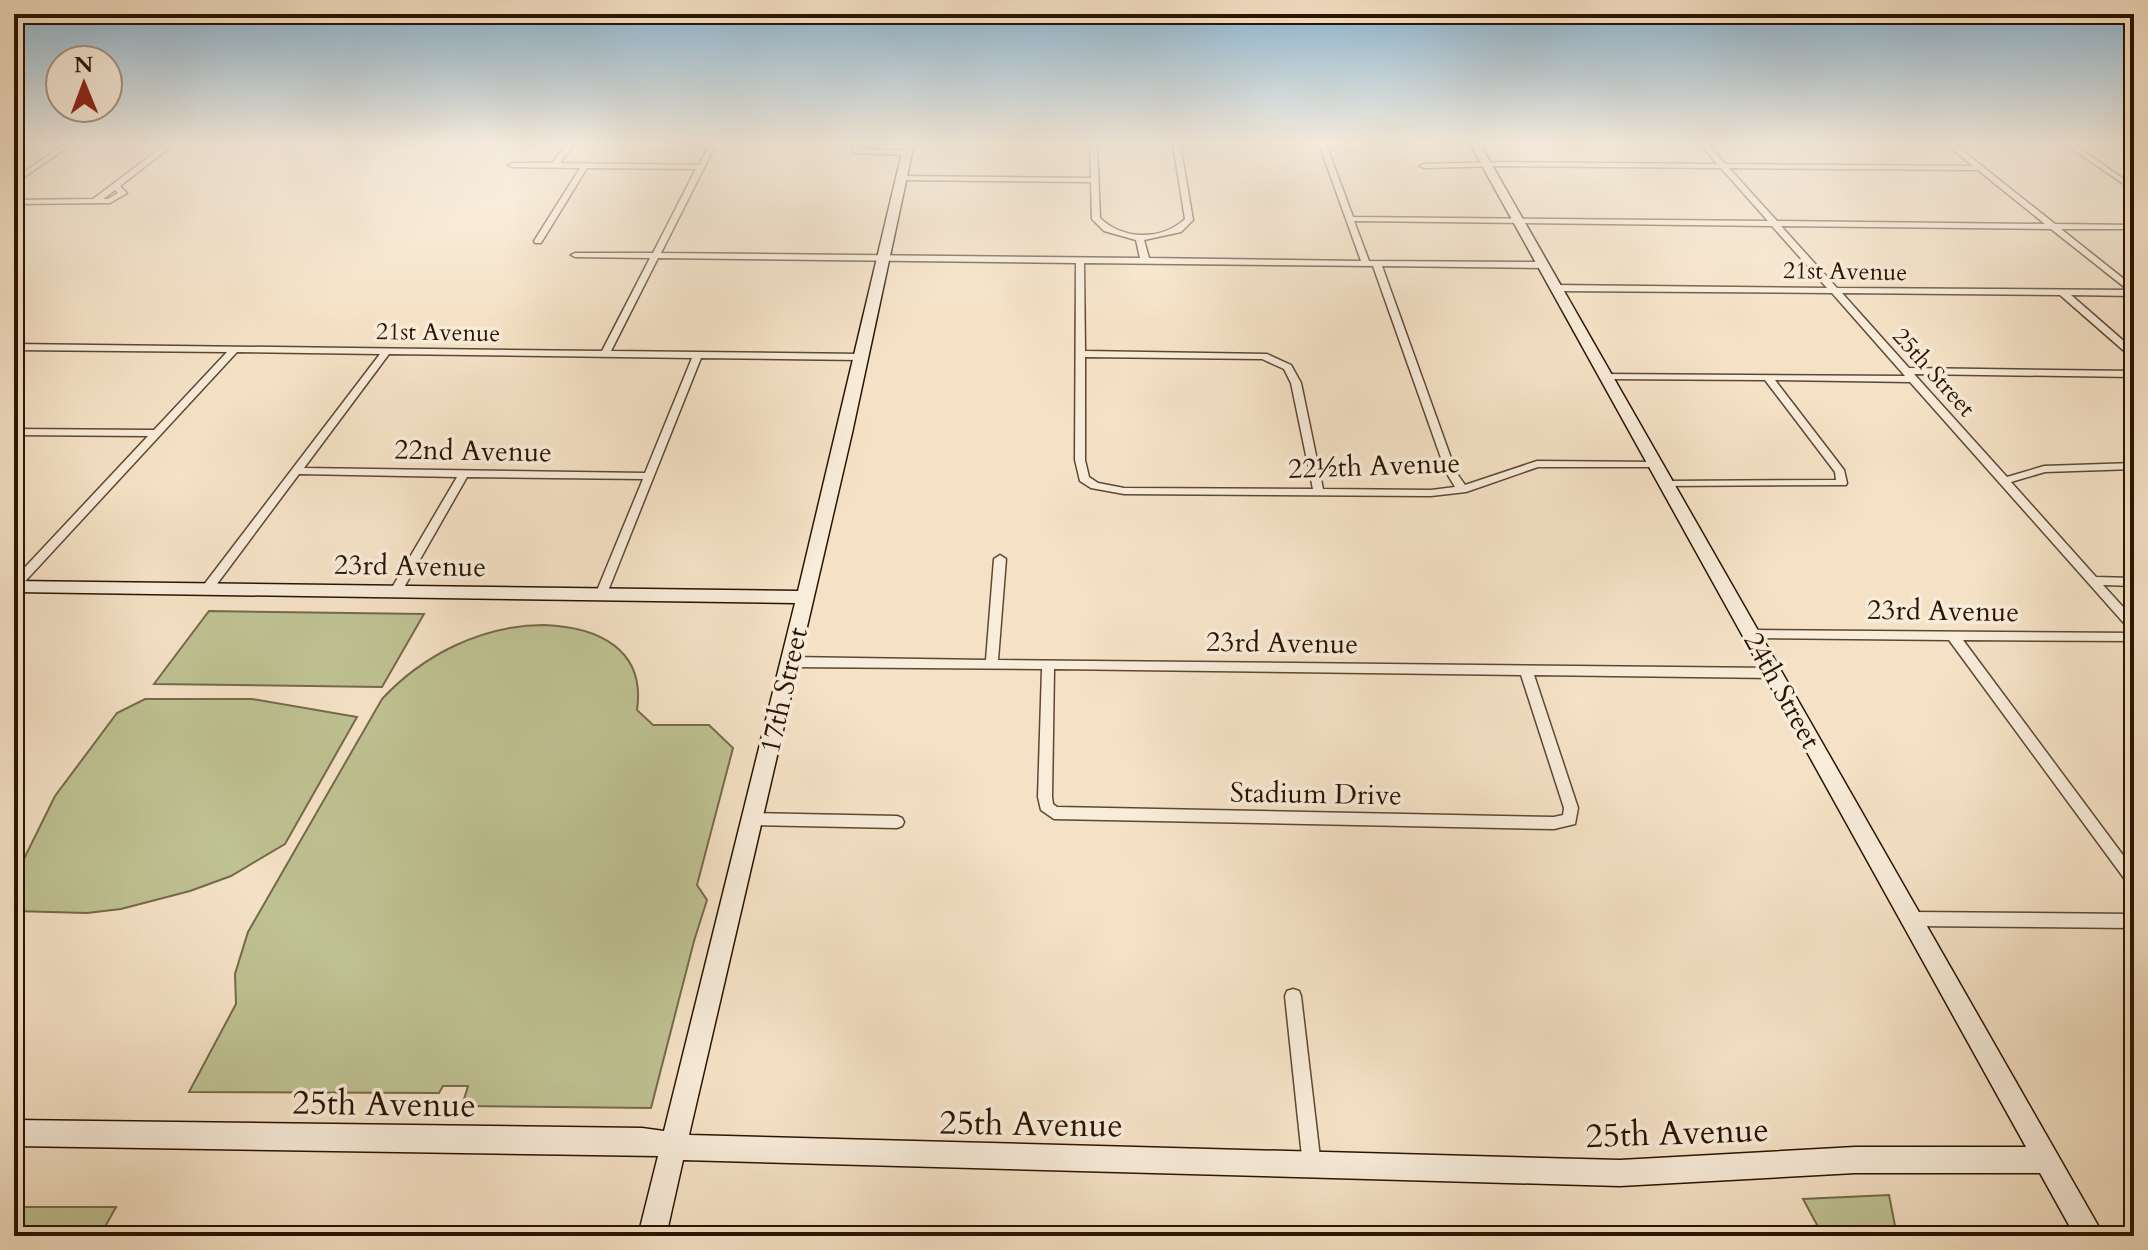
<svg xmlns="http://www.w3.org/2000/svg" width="2148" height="1250" font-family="Cardo,serif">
<rect width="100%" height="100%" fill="#f5e2c6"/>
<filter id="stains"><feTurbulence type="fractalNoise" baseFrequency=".0025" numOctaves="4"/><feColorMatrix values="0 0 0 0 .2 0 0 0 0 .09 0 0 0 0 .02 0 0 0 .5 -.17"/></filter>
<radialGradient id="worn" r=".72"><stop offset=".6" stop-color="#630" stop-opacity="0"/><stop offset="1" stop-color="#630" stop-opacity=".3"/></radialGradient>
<g fill="#bfc293" stroke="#756a4a" stroke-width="2">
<polygon points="209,611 424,614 382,687 154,684"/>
<path d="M544 625C598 627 646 649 637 710L653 725H709L733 748 697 885 707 900 694 941 651 1108 462 1106 468 1086H443L439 1093 189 1092 236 1004 235 974 248 932 382 699C423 655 482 625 544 625Z"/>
<polygon points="145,699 252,699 357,717 285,844 231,876 190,891 121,909 87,913 14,911 14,879 55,796 117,713"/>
<polygon points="1889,1195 1897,1236 1823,1236 1803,1199"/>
<polygon points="14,1207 116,1207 100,1236 14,1236"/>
</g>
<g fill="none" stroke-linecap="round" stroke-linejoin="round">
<defs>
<g id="street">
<polygon points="64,144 72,144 14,184 14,179"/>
<path d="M166 144H174L120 186 127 193 110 203 14 204V200L93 199ZM115 190 118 193 108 199H103Z"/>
<path d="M567 144H574L560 163 699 165 710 144H716L661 253 1140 258 1136 240 1104 231 1092 219 1091 182 902 180 898 178 902 176 1091 178 1090 144H1097L1100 218C1123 240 1161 241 1185 219L1173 144H1180L1193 220 1181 232 1144 240 1149 258 1361 261 1319 144H1326L1353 217 1768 221 1721 168 1503 166 1424 168 1420 166 1424 164 1503 162 1717 164 1701 144H1708L1725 164 1973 166 1946 144H1954L2055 224 2134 225V229H2061L2134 287V296L2071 295 2134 350V358L2131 357 2060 295 1842 293 1909 368 2134 371V377L1914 374 2007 477 2044 466 2134 463V469L2045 472 2011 482 2096 577 2134 578V586L2103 585 2134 619V631L2130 630 1910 382 1775 380 1844 470 1847 483 1846 485 1663 486 1662 484 1663 482 1667 481 1836 480 1835 472 1765 380 1606 379 1603 378V374L1905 376 1832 293 1556 291 1552 288 1556 285 1827 288 1772 226 1354 221 1369 261 1543 262 1547 265 1543 268 1382 266 1456 472 1465 485 1537 461 1659 462 1660 464 1655 467H1538L1466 492 1431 496 1124 494 1091 488 1080 481 1075 460 1076 263 658 258 611 351 861 354 866 357 861 360 701 358 606 596 602 597 596 593 643 479 467 477 402 591 396 595 390 591 457 477 299 474 211 592H203L201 589 203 586 380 354 237 352 18 589 14 590V579L148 436 14 435V429L154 430 227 352 14 350V344L602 351 650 258 575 257 571 255 575 253H653L696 169 587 168 541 243H535L534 241 580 168 512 167 508 165 512 163H552ZM1729 168 1978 170 2045 224 1777 221ZM1781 226 2051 229 2128 290 1837 288ZM1084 263 1373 266 1446 472 1455 487 1431 490 1323 489 1301 383 1291 365 1267 354 1085 351ZM389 354 692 358 645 473 304 468ZM1085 357 1262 359 1284 369 1291 383 1313 489 1124 488 1098 483 1089 477 1085 460Z"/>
<polygon points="856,144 862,144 860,149 907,151 911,153 907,155 856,153 852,151"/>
<polygon points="2065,144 2073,144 2134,186 2134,191"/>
<path d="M1000 555 1006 559 998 660 1773 668 1777 670 1779 673 1777 676 1773 678 1534 675 1578 808 1575 824 1554 829 1054 819 1041 810 1038 797 1042 669 790 667 786 665 784 662 786 659 790 657 986 660 994 559ZM1054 669 1521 675 1564 808 1563 815 1554 817 1057 807 1053 804 1052 797Z"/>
<polygon points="1751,630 2134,633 2134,641 1963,640 2134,870 2134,887 2129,885 1949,640 1751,638 1745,634"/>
<polygon points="753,813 897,816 902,818 904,822 902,826 897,828 753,825 748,823 746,819 748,815"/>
<polygon points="1912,912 2134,914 2134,928 1912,926 1907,924 1905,919 1907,914"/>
<polygon points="1293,989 1299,991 1301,996 1321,1166 1318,1172 1312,1175 1306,1172 1303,1166 1285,996 1287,991"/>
</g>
<polygon id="secondary" points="904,144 914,144 852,433 689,1135 1620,1160 1855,1147 2026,1147 1470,144 1480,144 2104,1236 2075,1236 2040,1173 1855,1173 1620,1186 683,1160 666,1236 638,1236 658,1156 14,1146 14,1120 642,1128 664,1131 795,603 16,592 14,581 798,591"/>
</defs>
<use href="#street" stroke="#5e4732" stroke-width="3"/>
<use href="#secondary" stroke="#2b1300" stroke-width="3"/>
<use href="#street" fill="#f8ecda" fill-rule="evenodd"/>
<use href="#secondary" fill="#f8ecda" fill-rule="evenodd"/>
</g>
<linearGradient id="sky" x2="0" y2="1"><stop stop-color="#8ab7d6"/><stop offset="0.45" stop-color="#faf2e5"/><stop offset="1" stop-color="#faf2e5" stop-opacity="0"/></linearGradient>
<rect width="2148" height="319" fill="url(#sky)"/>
<g text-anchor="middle" stroke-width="7" stroke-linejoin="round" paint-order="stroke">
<g font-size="24" fill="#2b1300" stroke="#f8ecda">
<text transform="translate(1845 271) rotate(1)" y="8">21st Avenue</text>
<text transform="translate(438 332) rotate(1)" y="8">21st Avenue</text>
<text transform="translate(1934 372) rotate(48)" y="8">25th Street</text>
</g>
<g font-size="28" fill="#2b1300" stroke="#f8ecda">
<text transform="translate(473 450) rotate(1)" y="10">22nd Avenue</text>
<text transform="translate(1374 465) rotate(-2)" y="10">22½th Avenue</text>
<text transform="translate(410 565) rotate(1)" y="10">23rd Avenue</text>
<text transform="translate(1943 610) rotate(1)" y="10">23rd Avenue</text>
<text transform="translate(1282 642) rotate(1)" y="10">23rd Avenue</text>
<text transform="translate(783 690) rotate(-77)" y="10">17th Street</text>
<text transform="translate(1783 690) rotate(61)" y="10">24th Street</text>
<text transform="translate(1316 793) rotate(1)" y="10">Stadium Drive</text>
</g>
<g font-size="34" fill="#2b1300" stroke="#f8ecda">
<text transform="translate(384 1103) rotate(1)" y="12">25th Avenue</text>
<text transform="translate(1031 1123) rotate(1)" y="12">25th Avenue</text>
<text transform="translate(1677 1132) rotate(-2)" y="12">25th Avenue</text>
</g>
</g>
<rect width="2148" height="1250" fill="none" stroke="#f5e2c6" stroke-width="48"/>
<rect x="16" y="16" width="2116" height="1218" fill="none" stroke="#2b1300" stroke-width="4"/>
<rect x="24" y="24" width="2100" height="1202" fill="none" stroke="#2b1300" stroke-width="2"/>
<g transform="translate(84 84) rotate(359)"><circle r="38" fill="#f8ecda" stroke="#a69583" stroke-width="2"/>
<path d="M0-6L14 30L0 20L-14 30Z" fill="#8f2418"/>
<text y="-12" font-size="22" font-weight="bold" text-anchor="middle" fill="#2b1300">N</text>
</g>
<rect width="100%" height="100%" filter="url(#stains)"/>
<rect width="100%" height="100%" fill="url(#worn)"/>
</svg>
